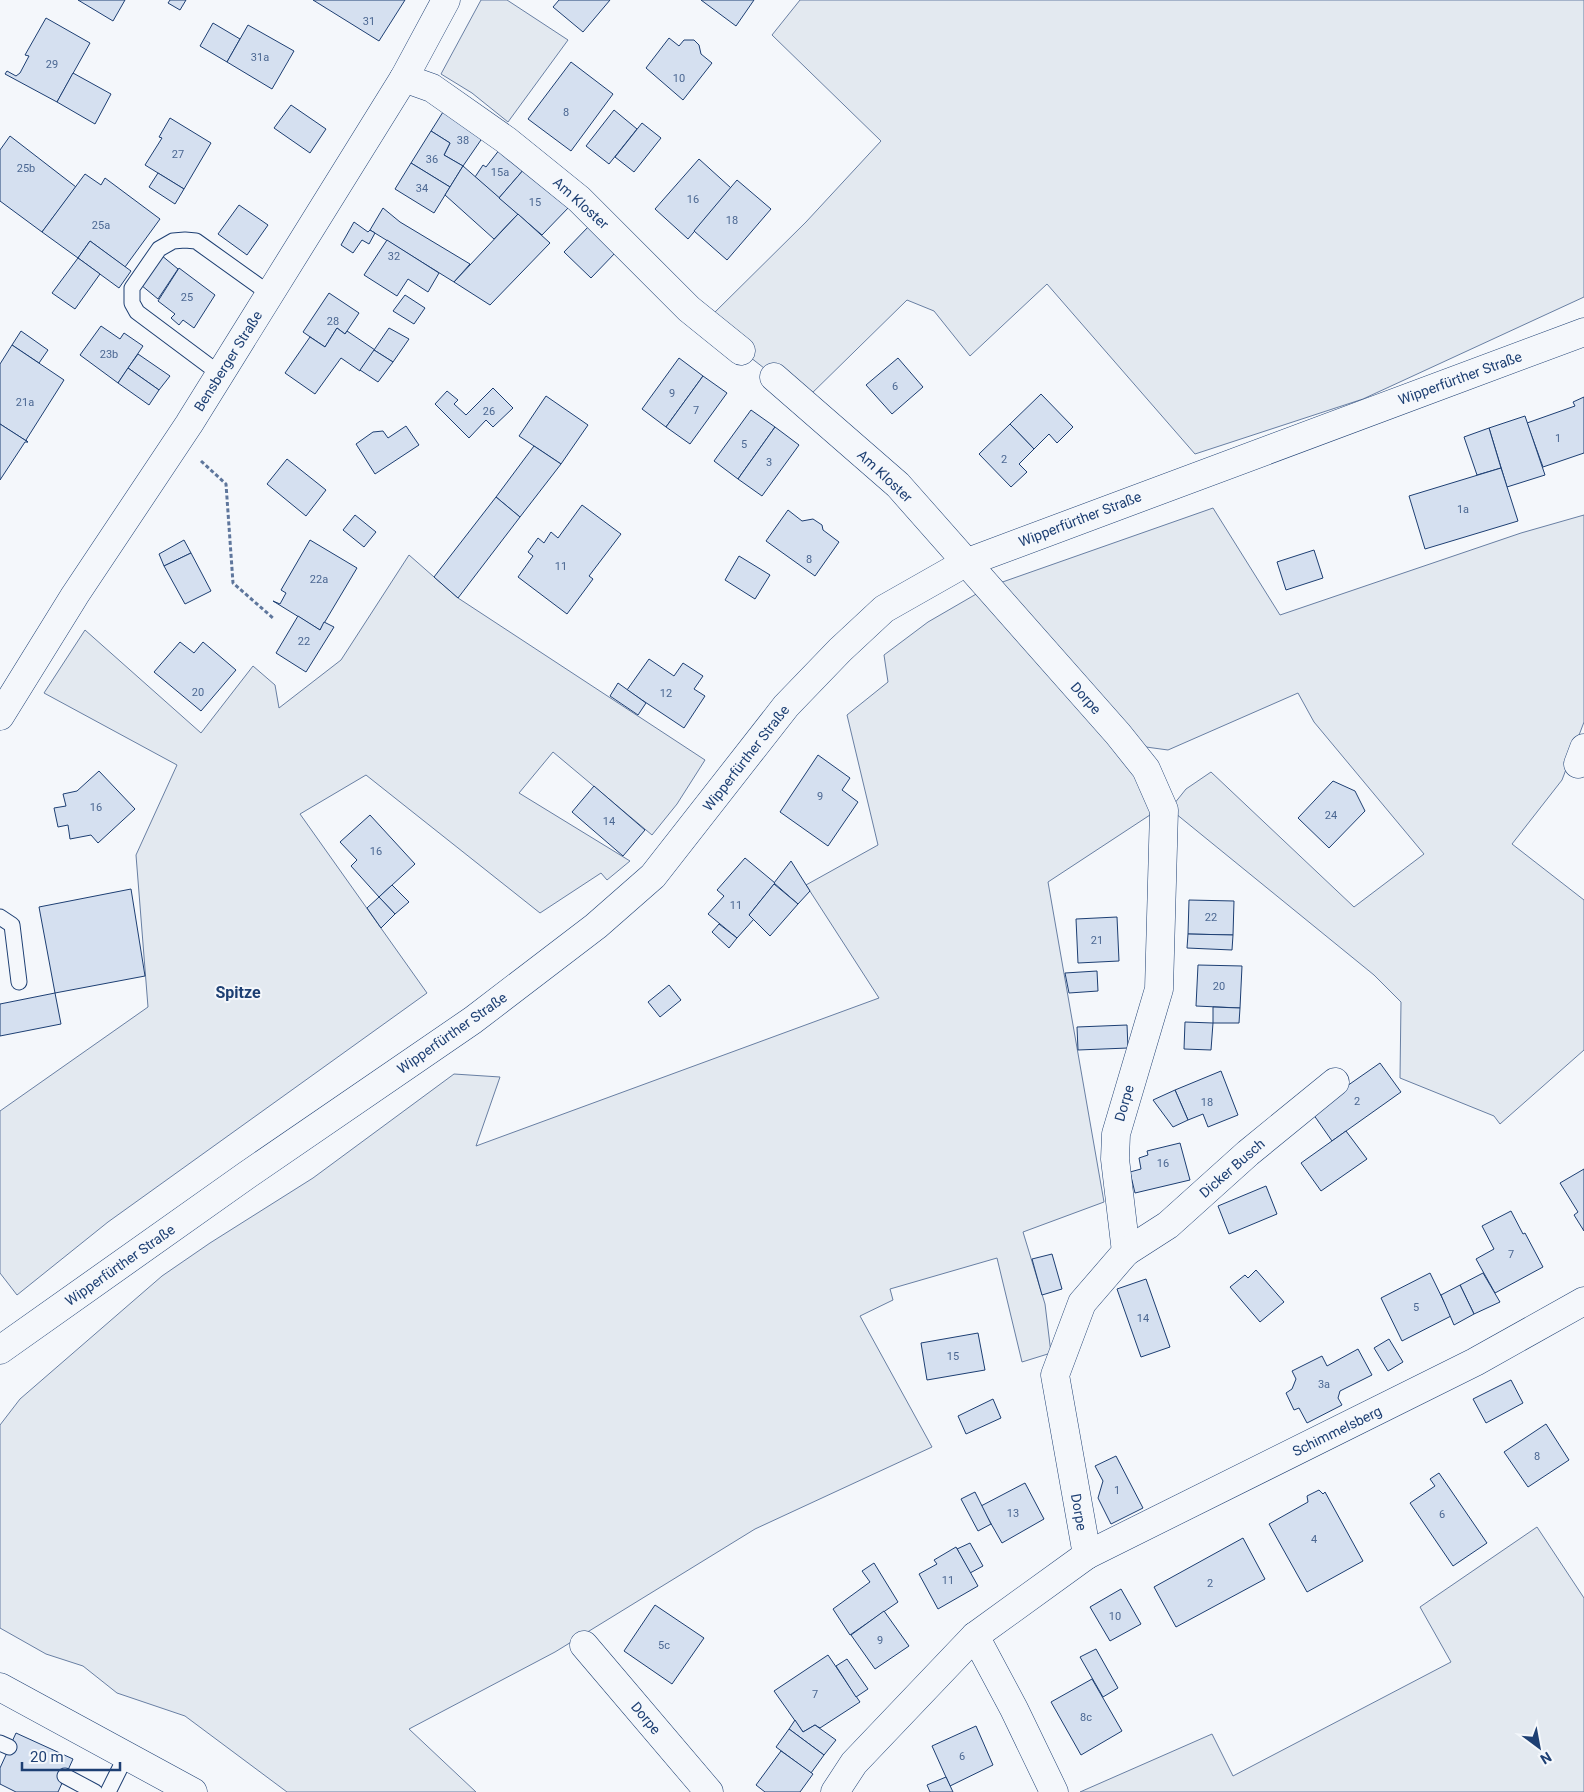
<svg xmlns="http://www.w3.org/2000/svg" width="1584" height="1792" font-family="Roboto,sans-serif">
<rect width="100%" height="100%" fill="#f4f7fb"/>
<g fill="#e3e9f0" stroke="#687fa3">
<polygon points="481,0 507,0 568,40 508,122 472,93 441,74"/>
<polygon points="800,0 1584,0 1584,297 1363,399 1195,454 1047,284 970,356 934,311 907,300 805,400 746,354 710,317 806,222 881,141 772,35"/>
<polygon points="1213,508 1280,615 1521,533 1584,515 1584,722 1562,780 1512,844 1584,900 1584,1050 1500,1124 1494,1116 1400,1078 1401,1002 1374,975 1170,809 1186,789 1211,772 1354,907 1424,854 1314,722 1298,693 1168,750 1146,747 994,585"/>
<polygon points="409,555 458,598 705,760 677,804 652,835 553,752 519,793 630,861 607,880 601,873 540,913 366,775 300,814 427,993 108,1222 17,1295 0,1273 0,1111 148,1007 136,855 177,765 44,693 85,630 201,733 253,666 275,685 279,708 341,660"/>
<polygon points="978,593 1136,772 1153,813 1048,882 1104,1202 1023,1232 1045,1304 1051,1353 1022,1362 997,1258 890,1289 893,1300 860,1316 932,1447 755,1529 555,1652 409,1729 476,1792 287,1792 185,1716 117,1693 83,1666 46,1654 0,1628 0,1425 20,1399 162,1276 210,1243 313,1178 454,1074 500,1077 476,1146 879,998 806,885 878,845 847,715 888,682 884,655 928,622"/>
<polygon points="1537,1527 1584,1598 1584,1792 1080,1792 1212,1734 1233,1776 1451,1662 1420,1607"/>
</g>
<g fill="#d5e0f0" stroke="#1d3f73">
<polygon points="78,0 125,0 113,21"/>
<polygon points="170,0 186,0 180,10 168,3"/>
<polygon points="313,0 405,0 379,41"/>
<polygon points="559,0 610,0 583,32 553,7"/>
<polygon points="701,0 754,0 736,26"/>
<polygon points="46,18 90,43 57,102 5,74 7,71 16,76 20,73 29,56 25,55"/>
<polygon points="213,23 240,39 227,62 200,46"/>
<polygon points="248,25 294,51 272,89 227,62"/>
<polygon points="669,38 679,46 684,40 694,40 699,45 701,54 712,63 683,100 646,68"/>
<polygon points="571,62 613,94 571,151 528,119"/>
<polygon points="73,73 111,94 95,124 57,102"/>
<polygon points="291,105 326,129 310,153 274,128"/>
<polygon points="614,110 637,129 609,164 586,146"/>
<polygon points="443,112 483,137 463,166 444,155 450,143 431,131"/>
<polygon points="170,118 211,143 184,189 145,165 162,138 159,137"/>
<polygon points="642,123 661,138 634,172 615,157"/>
<polygon points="431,131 450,143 444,155 463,166 450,187 411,163"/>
<polygon points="10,136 76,187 42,232 0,201 0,150"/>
<polygon points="500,149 525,168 499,198 475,177 483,165 486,167"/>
<polygon points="699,159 731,188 688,239 655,209"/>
<polygon points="411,163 450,187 434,213 395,189"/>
<polygon points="463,166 518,214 494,239 445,195"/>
<polygon points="525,168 570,206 542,235 499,198"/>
<polygon points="158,173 184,189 175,204 149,187"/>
<polygon points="85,174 101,185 105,178 160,219 125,267 90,241 78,258 42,232"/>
<polygon points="737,180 771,209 727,260 694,231"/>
<polygon points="239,205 268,225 247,255 218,234"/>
<polygon points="383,208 400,222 470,264 454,282 370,230"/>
<polygon points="518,214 550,243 490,305 454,282"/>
<polygon points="354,222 368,232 370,230 375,233 369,244 362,240 353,253 341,245"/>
<polygon points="590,225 617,251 591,278 564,252"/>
<polygon points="387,240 439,273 428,292 408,279 397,296 364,275"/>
<polygon points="90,241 131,271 119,288 78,258"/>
<polygon points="161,255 178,269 158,299 141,285"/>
<polygon points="78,258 100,274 75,309 52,293"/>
<polygon points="179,268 215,295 194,328 183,320 179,325 171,318 175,314 158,301"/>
<polygon points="329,293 359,313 345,334 337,328 325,347 303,332"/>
<polygon points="405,295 425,308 414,324 393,311"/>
<polygon points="101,326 120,339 124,333 143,346 118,383 80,355"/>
<polygon points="337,328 345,334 347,331 375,350 360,371 341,358 315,394 285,373 310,337 325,347"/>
<polygon points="389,328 409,339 393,362 374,350"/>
<polygon points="21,331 48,350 39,363 12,345"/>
<polygon points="12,345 64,380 26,440 28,442 0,424 0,364"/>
<polygon points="374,350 393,362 378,382 360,370"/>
<polygon points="138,354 170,376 159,390 128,368"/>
<polygon points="679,358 703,376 666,427 642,409"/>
<polygon points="898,358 923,387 892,414 866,385"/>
<polygon points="128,368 159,390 149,405 118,383"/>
<polygon points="703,376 727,393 690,444 666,427"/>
<polygon points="493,388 513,408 493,427 486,420 469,438 435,404 447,391 458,400 454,404 466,415"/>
<polygon points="1041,394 1073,427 1057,443 1049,434 1034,449 1010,424"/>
<polygon points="546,396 588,425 561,464 519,436"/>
<polygon points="1584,397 1584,453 1543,467 1527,423 1575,406 1573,402"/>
<polygon points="751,410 775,427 738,479 714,461"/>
<polygon points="1525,416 1545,475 1507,487 1489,428"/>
<polygon points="0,424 28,442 25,442 0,480"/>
<polygon points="1010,424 1034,449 1019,464 1027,472 1011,487 979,454"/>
<polygon points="406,426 419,445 375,474 356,444 373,432 383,431 388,438"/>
<polygon points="775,427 799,445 762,496 738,479"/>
<polygon points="1489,428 1501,468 1477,475 1464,437"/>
<polygon points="534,446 561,464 520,517 496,497"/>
<polygon points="287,459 326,490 306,516 267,484"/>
<polygon points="1501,468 1518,521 1425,549 1409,496"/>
<polygon points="496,497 520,517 458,598 434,577"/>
<polygon points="582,505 621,534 589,576 593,579 567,614 518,577 533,556 528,552 538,538 544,543 551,532 558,538"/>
<polygon points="788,510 802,521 813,519 822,525 823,530 839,542 815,576 766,541"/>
<polygon points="355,515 376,532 364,547 343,530"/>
<polygon points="184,540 191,553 164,566 159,554"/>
<polygon points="310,540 357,568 320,630 273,601 280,604 286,593 281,590"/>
<polygon points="1314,550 1323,578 1286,590 1277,562"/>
<polygon points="191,553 211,591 185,604 164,566"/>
<polygon points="739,556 770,575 755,599 725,580"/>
<polygon points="298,616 320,630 324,622 334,627 306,672 276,653"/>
<polygon points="180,642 194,653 203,642 236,670 201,711 154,672"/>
<polygon points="649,659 674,676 683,663 703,676 694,689 705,696 684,728 627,690"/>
<polygon points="618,683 646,703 638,715 610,696"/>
<polygon points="818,755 850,778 842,790 858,802 828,846 780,812"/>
<polygon points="99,771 135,809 98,843 91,835 70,839 68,825 58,827 54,808 66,806 63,794 77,791"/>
<polygon points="1333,781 1355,791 1365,811 1329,848 1298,818"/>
<polygon points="594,786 645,830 623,856 572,812"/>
<polygon points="370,815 415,864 379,897 351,866 357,860 340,842"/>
<polygon points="745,858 775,883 749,915 754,919 737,938 708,914 724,896 717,890"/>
<polygon points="791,861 810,891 798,904 774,883"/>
<polygon points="774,884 798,904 770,936 749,915"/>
<polygon points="392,885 409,902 395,914 379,897"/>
<polygon points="131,889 145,976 55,993 39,907"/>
<polygon points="379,897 395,914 381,928 367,908"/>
<polygon points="1189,900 1234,901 1233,935 1188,934"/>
<polygon points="1117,917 1119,961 1078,963 1076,919"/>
<polygon points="719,924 737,938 729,948 712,932"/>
<polygon points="1188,934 1233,935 1232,950 1187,948"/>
<polygon points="1198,965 1242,966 1240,1008 1196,1006"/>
<polygon points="1097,971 1098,991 1069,993 1065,973"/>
<polygon points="669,985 681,1000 660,1017 648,1002"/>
<polygon points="55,993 61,1024 0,1036 0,1004"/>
<polygon points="1213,1007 1240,1008 1239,1023 1213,1023"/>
<polygon points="1185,1022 1213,1023 1211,1050 1184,1049"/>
<polygon points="1127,1025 1128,1048 1078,1050 1077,1027"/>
<polygon points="1380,1063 1401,1092 1332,1141 1311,1111"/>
<polygon points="1221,1071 1238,1115 1208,1127 1203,1114 1188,1120 1175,1090"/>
<polygon points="1175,1090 1188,1120 1173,1127 1153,1100"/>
<polygon points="1346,1131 1367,1159 1321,1191 1301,1163"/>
<polygon points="1180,1143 1190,1180 1135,1193 1130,1172 1141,1169 1139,1158 1148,1155 1147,1151"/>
<polygon points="1584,1169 1584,1231 1574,1215 1578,1212 1560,1183"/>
<polygon points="1266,1186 1277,1214 1229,1234 1218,1206"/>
<polygon points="1511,1211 1523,1234 1525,1233 1543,1267 1495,1293 1476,1259 1494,1249 1482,1226"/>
<polygon points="1052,1254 1062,1289 1042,1295 1032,1259"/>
<polygon points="1256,1270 1284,1302 1260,1322 1230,1287 1245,1275 1248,1278"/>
<polygon points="1430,1273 1451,1316 1402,1341 1381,1298"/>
<polygon points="1483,1273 1500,1302 1474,1314 1460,1285"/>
<polygon points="1146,1279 1170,1347 1141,1357 1117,1289"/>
<polygon points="1460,1285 1474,1314 1454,1325 1441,1295"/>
<polygon points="978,1333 985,1370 927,1380 921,1343"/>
<polygon points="1389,1339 1403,1362 1388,1371 1374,1348"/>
<polygon points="1358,1349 1372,1375 1340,1391 1338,1398 1342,1405 1307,1423 1299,1408 1294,1410 1286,1393 1292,1389 1296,1379 1292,1371 1322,1356 1327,1366"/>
<polygon points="1511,1380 1523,1403 1486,1423 1473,1399"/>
<polygon points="993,1399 1001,1418 966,1434 958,1416"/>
<polygon points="1546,1424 1569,1460 1528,1487 1504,1452"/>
<polygon points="1116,1456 1143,1508 1111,1524 1098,1498 1103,1481 1095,1466"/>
<polygon points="1439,1473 1487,1543 1453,1566 1410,1503 1435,1486 1430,1479"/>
<polygon points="1025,1483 1044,1519 1002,1543 981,1506"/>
<polygon points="1319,1490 1323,1494 1325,1492 1363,1561 1307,1592 1269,1524 1308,1502 1307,1496"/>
<polygon points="975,1492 991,1524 978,1531 961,1499"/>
<polygon points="1243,1538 1265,1579 1176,1627 1154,1587"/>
<polygon points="970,1543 983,1566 970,1573 957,1549"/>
<polygon points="956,1547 978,1586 938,1609 919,1574 937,1564 934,1560"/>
<polygon points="874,1563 898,1602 850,1635 833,1609 870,1582 862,1571"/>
<polygon points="1121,1589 1141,1624 1110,1641 1090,1607"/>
<polygon points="655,1605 704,1638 672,1684 624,1651"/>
<polygon points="884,1611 909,1646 875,1669 851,1635"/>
<polygon points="1096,1649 1118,1688 1103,1697 1080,1657"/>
<polygon points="828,1655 860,1702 820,1728 815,1725 803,1732 774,1691"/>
<polygon points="847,1659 868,1689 856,1697 836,1666"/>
<polygon points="1092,1679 1122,1731 1081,1755 1051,1702"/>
<polygon points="795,1720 803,1732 815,1725 836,1740 824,1755 789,1729"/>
<polygon points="976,1726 993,1765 950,1786 932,1746"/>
<polygon points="789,1729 824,1755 811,1773 776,1747"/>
<polygon points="16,1733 73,1759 58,1792 16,1792 0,1784 0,1768"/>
<polygon points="781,1751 813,1774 800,1792 765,1792 756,1785"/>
<polygon points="946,1777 953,1792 930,1792 927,1785"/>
</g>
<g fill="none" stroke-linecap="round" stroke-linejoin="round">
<defs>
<g id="service">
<polyline points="220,374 137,312 132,303 132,288 159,249 173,241 185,240 196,241 270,294"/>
<polyline points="0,917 12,925 19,982"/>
<polyline points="0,1743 9,1747"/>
<polyline points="65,1776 95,1792"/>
<polyline points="108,1792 126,1756"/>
</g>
<g id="minor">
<polyline points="404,78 432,88 506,140 579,199 689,309 741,351"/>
<polyline points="774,377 898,485 1118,734 1146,769 1164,810 1159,989 1116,1134 1115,1159 1126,1252 1082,1303 1055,1375 1087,1555 975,1636 854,1763 835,1792"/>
<polyline points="1578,764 1584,748"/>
<polyline points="1126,1252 1168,1225 1248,1153 1335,1082"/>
<polyline points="1087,1555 1475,1362 1584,1301"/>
<polyline points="975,1636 1014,1709 1054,1792"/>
<polyline points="584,1645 709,1792"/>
</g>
<g id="secondary">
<polyline points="0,716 75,595 189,424 404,78 446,0"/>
<polyline points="0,1350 247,1175 473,1020 596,926 653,876 786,706 840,650 884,609 965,563 1584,332"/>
<polyline points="0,1687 193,1792"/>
</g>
</defs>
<use href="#service" stroke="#1d3f73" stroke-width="17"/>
<use href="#minor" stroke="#1d3f73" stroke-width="29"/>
<use href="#secondary" stroke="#1d3f73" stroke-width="29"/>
<polyline stroke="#5e769c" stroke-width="3" stroke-dasharray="4 2.5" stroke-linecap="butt" points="201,461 226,484 233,583 273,618"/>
<use href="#service" stroke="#f4f7fb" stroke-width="15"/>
<use href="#minor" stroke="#f4f7fb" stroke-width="28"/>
<use href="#secondary" stroke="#f4f7fb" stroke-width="28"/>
</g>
<g text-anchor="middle" stroke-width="4" stroke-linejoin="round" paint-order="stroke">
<g font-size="11" fill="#4b6792">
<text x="369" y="25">31</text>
<text x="260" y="61">31a</text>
<text x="52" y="68">29</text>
<text x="679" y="82">10</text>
<text x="566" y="116">8</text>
<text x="463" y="144">38</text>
<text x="178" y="158">27</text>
<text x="432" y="163">36</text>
<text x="26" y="172">25b</text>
<text x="500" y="176">15a</text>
<text x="422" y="192">34</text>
<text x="693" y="203">16</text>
<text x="535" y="206">15</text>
<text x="732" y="224">18</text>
<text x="101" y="229">25a</text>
<text x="394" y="260">32</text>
<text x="187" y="301">25</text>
<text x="333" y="325">28</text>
<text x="109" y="358">23b</text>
<text x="895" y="390">6</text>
<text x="672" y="397">9</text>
<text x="25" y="406">21a</text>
<text x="696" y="414">7</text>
<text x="489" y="415">26</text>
<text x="1558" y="442">1</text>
<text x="744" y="448">5</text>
<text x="1004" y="463">2</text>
<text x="769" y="466">3</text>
<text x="1463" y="513">1a</text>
<text x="809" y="563">8</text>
<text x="561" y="570">11</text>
<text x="319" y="583">22a</text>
<text x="304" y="645">22</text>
<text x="198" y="696">20</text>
<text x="666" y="697">12</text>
<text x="820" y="800">9</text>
<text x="96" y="811">16</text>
<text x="1331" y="819">24</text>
<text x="609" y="825">14</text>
<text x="376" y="855">16</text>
<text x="736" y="909">11</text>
<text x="1211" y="921">22</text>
<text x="1097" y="944">21</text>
<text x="1219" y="990">20</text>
<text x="1357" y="1105">2</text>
<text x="1207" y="1106">18</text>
<text x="1163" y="1167">16</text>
<text x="1511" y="1258">7</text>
<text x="1416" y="1311">5</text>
<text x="1143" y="1322">14</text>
<text x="953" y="1360">15</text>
<text x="1324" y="1388">3a</text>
<text x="1537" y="1460">8</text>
<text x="1117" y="1494">1</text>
<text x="1013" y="1517">13</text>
<text x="1442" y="1518">6</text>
<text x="1314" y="1543">4</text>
<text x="948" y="1584">11</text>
<text x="1210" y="1587">2</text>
<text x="1115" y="1620">10</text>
<text x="880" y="1644">9</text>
<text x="664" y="1649">5c</text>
<text x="815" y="1698">7</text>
<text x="1086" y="1721">8c</text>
<text x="962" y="1760">6</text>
</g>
<g font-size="14" fill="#1d3f73" stroke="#f4f7fb">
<text transform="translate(581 203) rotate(42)" y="5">Am Kloster</text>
<text transform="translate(228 361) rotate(-58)" y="5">Bensberger Straße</text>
<text transform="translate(1460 378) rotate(-20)" y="5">Wipperfürther Straße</text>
<text transform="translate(885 476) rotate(43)" y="5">Am Kloster</text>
<text transform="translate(1080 519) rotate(-21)" y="5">Wipperfürther Straße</text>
<text transform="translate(1086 698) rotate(48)" y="5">Dorpe</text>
<text transform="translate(746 758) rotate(-52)" y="5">Wipperfürther Straße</text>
<text transform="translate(452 1033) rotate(-35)" y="5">Wipperfürther Straße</text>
<text transform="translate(1124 1103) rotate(-74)" y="5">Dorpe</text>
<text transform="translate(1232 1168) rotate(-41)" y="5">Dicker Busch</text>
<text transform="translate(120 1265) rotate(-35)" y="5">Wipperfürther Straße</text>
<text transform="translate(1337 1431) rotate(-26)" y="5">Schimmelsberg</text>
<text transform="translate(1079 1512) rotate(80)" y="5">Dorpe</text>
<text transform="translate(646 1718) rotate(50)" y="5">Dorpe</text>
</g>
<g font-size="16" font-weight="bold" fill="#1d3f73" stroke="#f4f7fb">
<text x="238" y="998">Spitze</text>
</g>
</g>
<g transform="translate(1539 1747) rotate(148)" stroke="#f4f7fb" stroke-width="4" paint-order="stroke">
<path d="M0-4L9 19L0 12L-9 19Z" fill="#1d3f73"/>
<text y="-8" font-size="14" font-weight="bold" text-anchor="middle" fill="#1d3f73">N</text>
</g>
<path d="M22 1762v8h98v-8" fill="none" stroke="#1d3f73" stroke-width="2.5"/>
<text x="30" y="1762" font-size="15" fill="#1d3f73" stroke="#f4f7fb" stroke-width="4" paint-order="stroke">20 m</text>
</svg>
